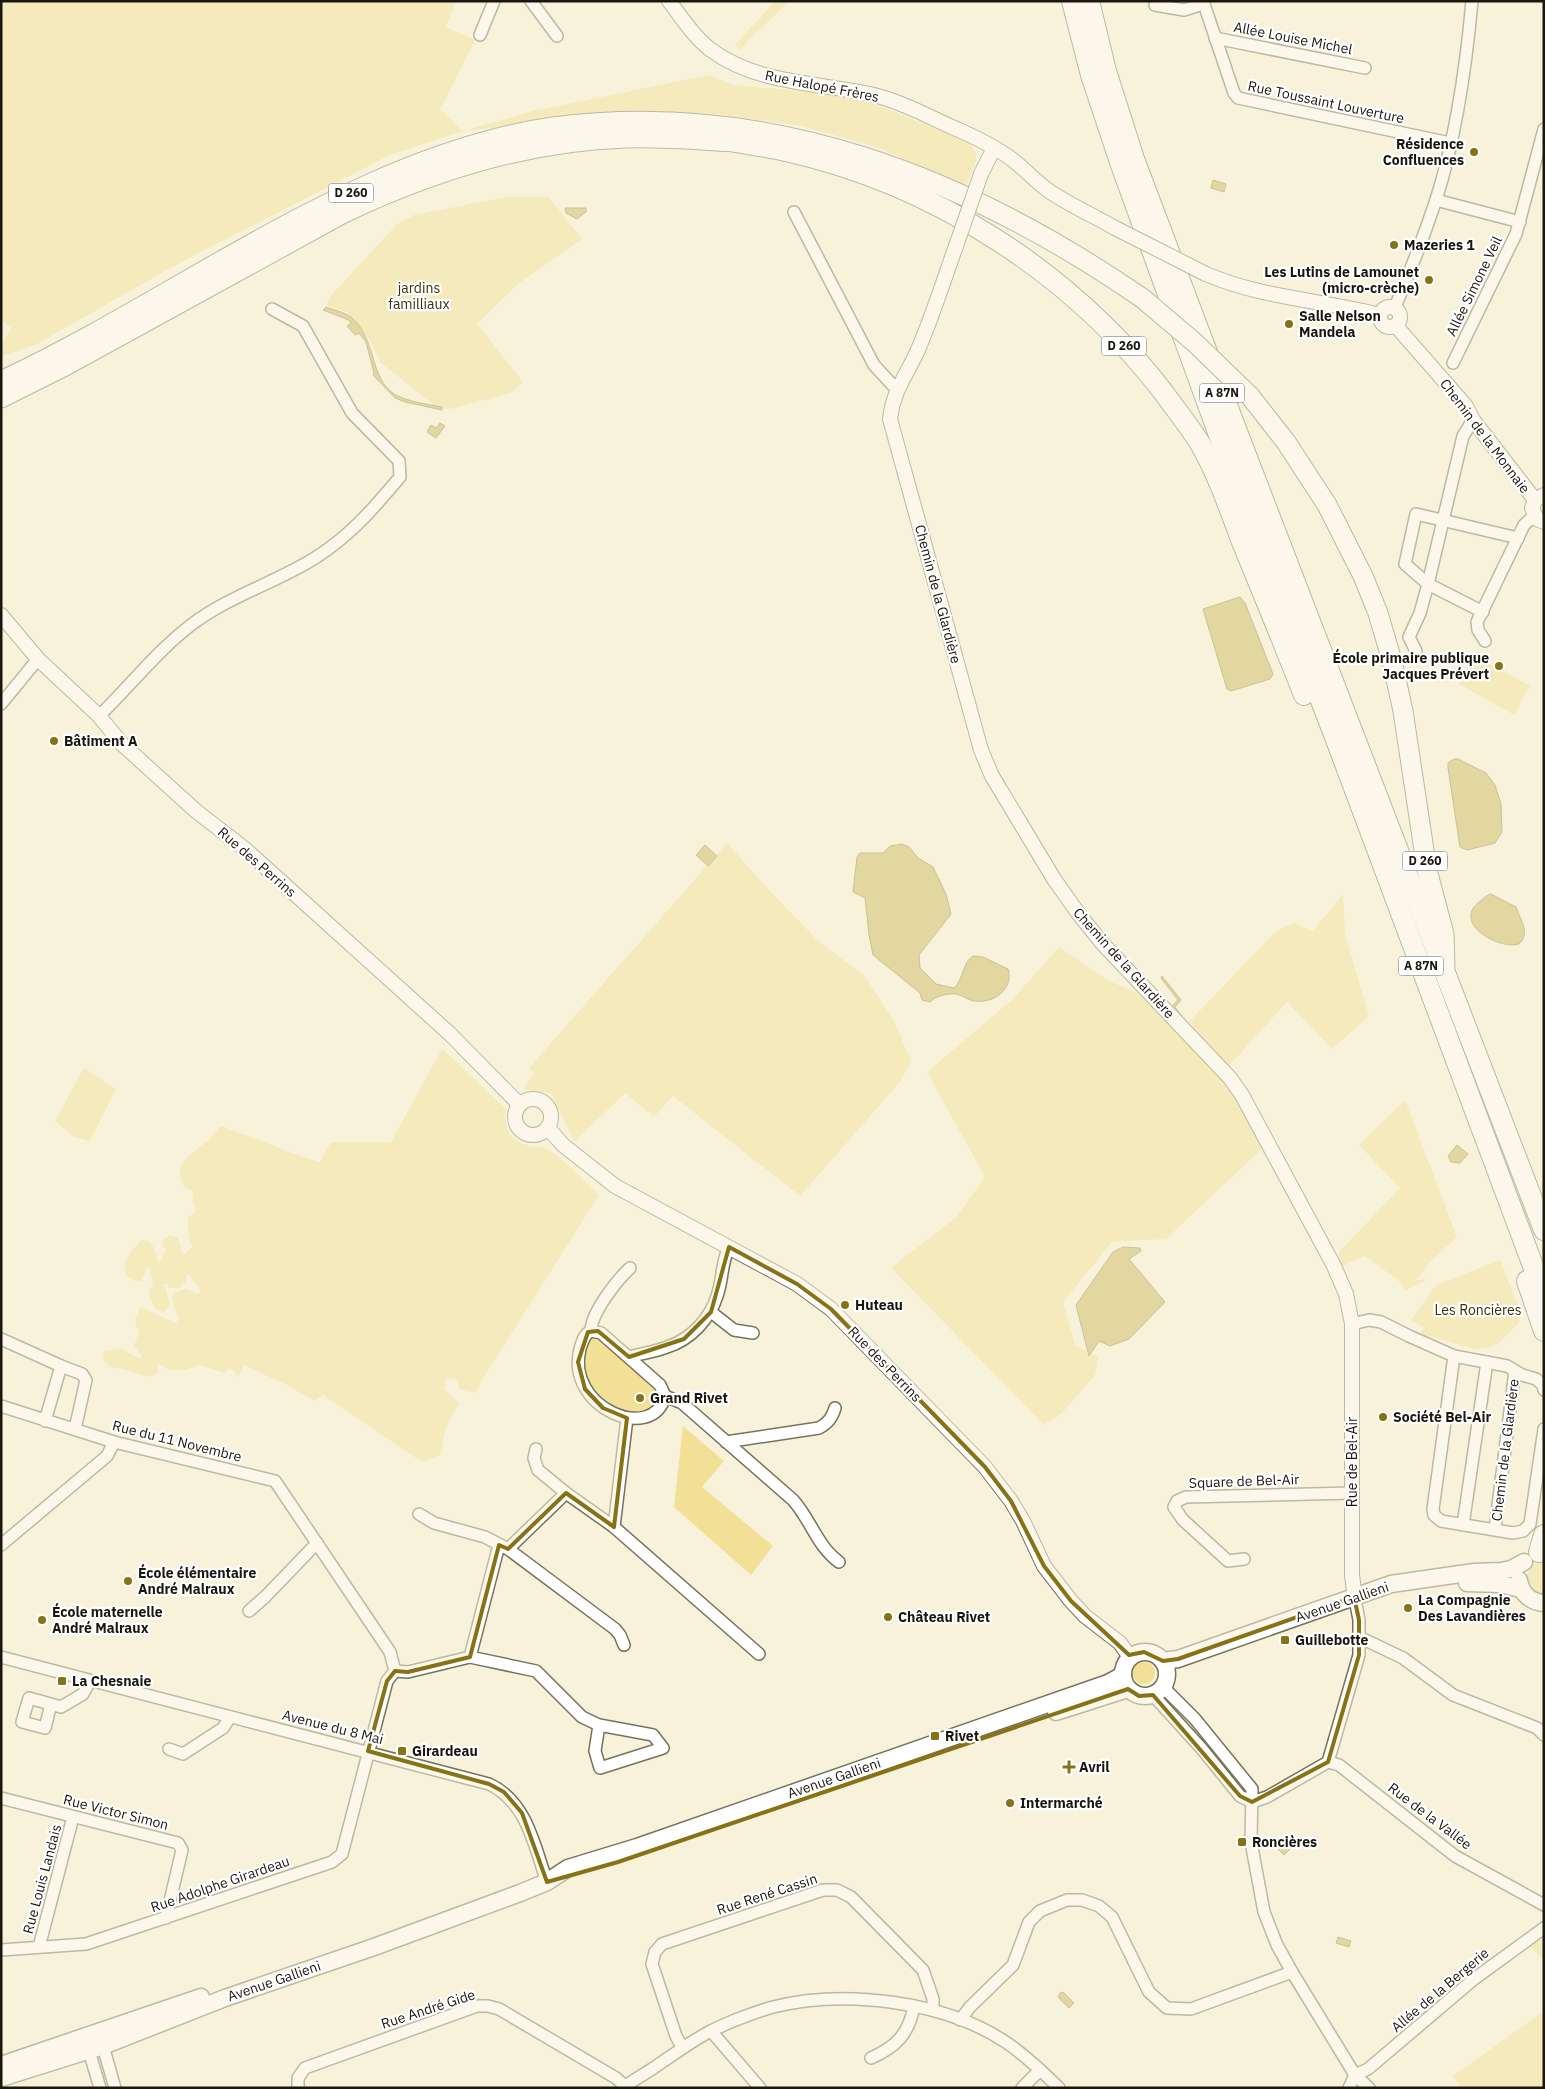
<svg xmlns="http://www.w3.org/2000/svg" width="1545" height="2089" font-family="'IBM Plex Sans',sans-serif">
<rect width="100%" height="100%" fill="#f8f2da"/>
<g fill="#f2e096">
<path d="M1 1H456L446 27 475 40 440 110C449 116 454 124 463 131L533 111 709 75 733 85 849 95 859 98 968 141C982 157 975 165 967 183L964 185 876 147 802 126 724 115 628 113 463 131 390 155 174 266 35 345 1 356V345L11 328 1 320Z"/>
<path d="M775 1H788C773 19 754 32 740 50L735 45Z"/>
<polygon points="506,197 549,197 582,239 518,284 477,324 523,382 511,393 450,409 435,406 381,363 368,337 347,312 326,305 329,298 397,224 414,215"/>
<polygon points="1475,656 1530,686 1514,715 1459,684"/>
<polygon points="727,843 769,890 819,942 864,975 895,1023 911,1061 901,1081 800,1196 673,1096 654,1117 625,1093 574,1142 552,1094 523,1089 535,1073 529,1068"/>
<polygon points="1343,894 1345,934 1369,1016 1332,1049 1287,1002 1226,1069 1189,1022 1275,932 1293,923 1313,931"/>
<polygon points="1059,947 1109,981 1159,1002 1230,1078 1263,1148 1166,1239 1112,1242 1063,1302 1075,1345 1098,1357 1095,1375 1062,1413 1044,1425 891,1268 956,1217 985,1177 927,1072 1012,1000"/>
<path d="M442 1049 506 1109C503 1128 510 1141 530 1146 536 1148 544 1146 549 1150 567 1162 583 1180 599 1195L482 1380 476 1393 460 1390 456 1379 447 1378 444 1389 459 1403 446 1428 440 1455 422 1462 323 1395 315 1401 285 1384 244 1365 238 1377 235 1372 229 1368 225 1373 199 1365 186 1370H169L158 1364V1372L151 1377 109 1366 104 1361 103 1356 105 1350 122 1349 136 1357 143 1359 134 1345 139 1333 135 1321 140 1307 176 1323 179 1319 173 1303V1293L186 1289 199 1294 200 1289 187 1273 186 1283H182L180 1288H169L168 1284H164L170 1305 165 1312 156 1310C152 1301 145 1293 153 1285L150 1269 146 1268 142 1281H134L125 1274V1263L132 1249H134L141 1240 148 1241 153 1246 159 1264 166 1249 162 1245 163 1240 170 1235 178 1238 183 1255 193 1247C188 1239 187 1228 188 1218L196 1211 193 1201V1191L185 1188C170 1165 191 1154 207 1141 212 1137 216 1131 220 1126 254 1137 286 1152 320 1162L331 1142H391Z"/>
<polygon points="84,1068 116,1089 90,1141 74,1137 55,1121"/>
<polygon points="1405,1100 1457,1237 1430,1262 1416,1280 1429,1279 1405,1290 1398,1280 1365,1256 1342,1266 1338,1253 1400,1188 1359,1145"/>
<polygon points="1500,1260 1521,1313 1519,1323 1498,1344 1486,1348 1474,1349 1421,1334 1423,1327 1411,1320 1436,1285"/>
<path d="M593 1338H599L652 1384 656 1395 650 1407C622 1422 588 1398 583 1369 582 1361 585 1350 586 1342Z"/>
<polygon points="683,1426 724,1461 702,1487 773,1546 751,1575 674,1507"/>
<path d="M1544 1560V1595C1520 1592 1522 1566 1544 1560Z"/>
<circle cx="1144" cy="1673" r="11"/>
<polygon points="1544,1938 1544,1960 1530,1947"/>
<polygon points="1544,2011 1544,2088 1461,2088 1453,2076"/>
</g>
<g fill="#cab55b" stroke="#958644">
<polygon points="1213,180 1226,184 1224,192 1211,188"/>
<polygon points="565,208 586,208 586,212 577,219 566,213"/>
<path d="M326 307C334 310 344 312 351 317 377 339 369 377 394 394 408 402 427 404 442 407V410L405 402 395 398 373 375 374 373 366 342 359 333 355 335 347 326 351 323 349 320 323 310Z"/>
<polygon points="440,423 445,426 436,438 427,432 431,425 436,428"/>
<polygon points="1240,597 1245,603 1273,674 1270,679 1231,691 1227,689 1203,609"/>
<polygon points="1454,759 1458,759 1486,773 1495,785 1501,804 1502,832 1495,843 1467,850 1460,847 1448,768 1448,763"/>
<path d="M902 844 909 847 918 858 933 867 946 894 951 914 919 955 920 968 936 984 954 988C964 979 962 963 973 956L983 957 1008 969C1014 989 994 1004 974 1001 967 1000 960 993 952 994 944 994 935 997 930 1002L922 1000 920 993 873 955 869 935 865 898 853 892 857 857 860 853H883L890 846Z"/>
<polygon points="705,845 717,856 708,866 696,855"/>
<path d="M1491 894 1516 907C1520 919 1531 933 1519 944 1499 950 1453 924 1478 903 1482 900 1485 896 1491 894Z"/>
<polygon points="1162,976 1181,1000 1175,1007 1184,1019 1183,1021 1171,1007 1178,1000 1161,978"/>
<polygon points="1457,1145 1468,1154 1460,1163 1451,1162 1448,1156"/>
<polygon points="1123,1247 1140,1248 1141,1251 1129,1259 1165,1302 1129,1339 1110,1346 1099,1341 1089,1356 1076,1305 1113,1252"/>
<polygon points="1278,1838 1290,1849 1284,1855 1273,1844"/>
<polygon points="1338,1937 1351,1941 1349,1947 1336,1943"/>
<polygon points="1063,1992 1074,2003 1069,2008 1058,1997 1060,1993"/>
</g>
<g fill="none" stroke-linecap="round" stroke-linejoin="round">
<defs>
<g id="minor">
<polyline points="531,1 557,36"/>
<polyline points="1203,1 1234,93 1238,98 1450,143"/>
<polyline points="1155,5 1184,10 1203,4"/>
<polyline points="480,35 494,1"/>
<polyline points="1215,38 1365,68"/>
<polyline points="1436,200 1520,222"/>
<polyline points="794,212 874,365 897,390"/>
<path d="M1395 307C1410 272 1424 236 1436 200 1456 137 1466 68 1472 1"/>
<polyline points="1453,363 1516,234 1544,129"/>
<polyline points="1473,420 1463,436 1428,584 1483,612"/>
<polyline points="1485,641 1478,630 1477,622 1524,525 1534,516"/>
<polyline points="1416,651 1409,637 1420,613 1428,584 1405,564 1416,514 1518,538"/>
<polyline points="1,704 38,659"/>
<path d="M99 716C130 686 157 651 191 625 229 596 275 583 315 558 351 535 373 509 400 477L399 461 352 413 303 326 272 309"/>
<polyline points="711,1312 734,1330 753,1333"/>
<polyline points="1352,1324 1369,1320 1381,1322 1409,1336 1454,1356 1507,1366 1522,1375 1536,1379 1543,1385 1544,1390"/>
<path d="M591 1331 601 1333 660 1385 665 1396C653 1444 565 1408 580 1349 582 1342 584 1334 591 1331Z"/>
<path d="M591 1331C591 1313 617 1280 630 1268"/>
<polyline points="1,1339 61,1366 45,1421"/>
<polyline points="1454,1356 1433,1509 1434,1515 1441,1521 1513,1533 1523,1531 1530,1524 1544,1429"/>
<path d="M629 1357C642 1353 655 1352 667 1347 690 1340 710 1319 717 1296 723 1280 721 1263 729 1247"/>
<polyline points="61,1366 82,1374 86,1380 75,1429"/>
<path d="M665 1396 682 1403 793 1500C811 1520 817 1546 839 1562"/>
<polyline points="1,1406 114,1442 275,1481 390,1652 395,1671 387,1681 342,1854 332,1862 86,1944 1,1950"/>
<path d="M726 1442 819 1428C828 1423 832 1418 835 1408"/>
<polyline points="536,1449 534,1458 538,1470 566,1493 614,1527 759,1654"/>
<polyline points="419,1514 434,1523 485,1537 508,1549 615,1629 620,1635 624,1645"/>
<polyline points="1463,1525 1487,1362"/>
<polyline points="614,1527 627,1418"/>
<polyline points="1495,1529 1515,1371"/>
<polyline points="1,1545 107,1456 114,1442"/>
<polyline points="508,1549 566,1493"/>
<polyline points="1244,1559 1228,1561 1183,1520 1174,1507 1177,1501 1186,1497 1352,1493"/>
<polyline points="249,1611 265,1597 317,1543"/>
<polyline points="1359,1637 1403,1658 1453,1695 1537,1728 1544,1735"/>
<path d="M1 1657 489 1784C527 1802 534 1845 547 1882"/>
<polyline points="470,1657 499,1545"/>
<polyline points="395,1671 408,1672 470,1657 536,1671 582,1717 599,1725 653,1735 663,1748 600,1768 595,1751 599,1725"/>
<polyline points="1163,1687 1195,1719 1252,1789 1251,1842 1264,1912 1277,1945 1292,1972 1355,2075 1369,2088"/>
<polyline points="1153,1695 1202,1749 1240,1796 1252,1802"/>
<polyline points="51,1704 45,1728 22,1722 29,1698 61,1707 83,1694 90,1681"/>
<polyline points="169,1749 183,1754 223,1728 230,1717"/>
<polyline points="1328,1762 1339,1765 1455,1856 1544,1905"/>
<polyline points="1,1798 178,1843 182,1850 166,1918"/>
<polyline points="1252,1802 1267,1797 1328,1762 1359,1655 1359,1620 1355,1599"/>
<polyline points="39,1947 73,1817"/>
<polyline points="960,2020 970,2007 1013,1965 1029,1922 1040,1911 1067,1900 1082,1900 1099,1906 1112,1917 1149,1992 1167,2008 1191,2009 1292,1972"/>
<polyline points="711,2031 760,2088"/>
<polyline points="101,2039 115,2088"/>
<polyline points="87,2044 100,2088"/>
<polyline points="682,2047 676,2036 652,1964 655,1952 662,1944 823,1890 837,1890 851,1897 923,1970 933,1999 933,2009"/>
<path d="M871 2058C896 2047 909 2034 914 2006"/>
<polyline points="1355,2075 1368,2069 1474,1979 1544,1928"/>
<polyline points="298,2088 298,2078 305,2068 477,2006 488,2006 499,2009 616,2078 625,2086"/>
<path d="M623 2088C633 2080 645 2074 655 2067 673 2055 690 2042 709 2032 726 2023 755 2012 773 2007 845 1989 945 2001 1007 2043 1026 2056 1043 2072 1059 2088"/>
<polyline points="1022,2088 1040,2070"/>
<polyline points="1349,2088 1355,2075"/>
</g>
<g id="tertiary">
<path d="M669 1C682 18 694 37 711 50 759 85 818 82 874 95 903 102 933 119 961 131 979 139 999 149 1014 161 1027 171 1038 184 1052 193 1072 206 1094 216 1115 228"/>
<polyline points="981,174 994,148"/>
<path d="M956 246C943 282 932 318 917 352 906 376 893 391 890 419L981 750 992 776 1054 879 1078 913 1102 943 1230 1078 1242 1095 1334 1266 1346 1294 1352 1324V1575L1355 1599"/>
<path d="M1206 274C1261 298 1323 300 1380 315"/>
<circle cx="1390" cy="317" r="10"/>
<polyline points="1396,326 1466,406 1473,420 1535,500"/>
<polyline points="1544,495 1535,500 1532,508 1537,519 1544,522"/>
<polyline points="1,615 38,659 99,716 122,744 196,811 245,849 450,1034 519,1104"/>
<circle cx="533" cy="1117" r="18"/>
<polyline points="548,1128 563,1145 615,1186 797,1284 831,1309 985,1467 1011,1501 1023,1521 1044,1566 1071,1601 1085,1616 1120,1643 1130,1657"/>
</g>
<g id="secondary">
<path d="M1519 1580C1521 1593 1530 1602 1544 1603"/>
<polyline points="1467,1583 1500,1584 1521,1589"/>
<circle cx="1145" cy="1674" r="22"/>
<polyline points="1163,1661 1178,1659 1391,1584 1474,1572 1501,1571 1511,1569 1524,1562"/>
<polyline points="1056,1712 1128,1689"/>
<polyline points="1,2065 201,1997"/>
<polyline points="1,2078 103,2046 225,1998 374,1947 520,1893 547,1882 568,1868 637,1847 1108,1683 1123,1675"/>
</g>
<g id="trunk">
<path d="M1 381C127 322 242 241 369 184 427 158 490 136 553 127 770 99 966 177 1142 298"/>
<polyline points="1250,396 1286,442 1327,505 1363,576 1378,613 1392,661 1403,711 1427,870 1444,934 1445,966"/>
<path d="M1 398 67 365 342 214C432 171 526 141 626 138 663 137 699 140 736 142"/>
</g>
<g id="motorway">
<polyline points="1072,1 1091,75 1121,165 1219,435 1335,737 1544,1295"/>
<polyline points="1089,1 1106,71 1134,159 1236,429 1544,1230"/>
<path d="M736 142C752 145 770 147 786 151 934 184 1072 273 1164 393 1176 410 1190 427 1201 445 1218 475 1230 510 1242 542 1263 593 1284 644 1304 695"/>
<polyline points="1527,1281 1544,1331"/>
<polyline points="1539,1552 1544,1535"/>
</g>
</defs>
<use href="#minor" stroke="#77725c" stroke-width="14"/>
<use href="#tertiary" stroke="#77725c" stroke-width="16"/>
<use href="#secondary" stroke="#77725c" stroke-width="19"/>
<use href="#trunk" stroke="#77725c" stroke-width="21"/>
<use href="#motorway" stroke="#77725c" stroke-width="22"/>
<use href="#minor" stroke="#fff" stroke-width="11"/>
<use href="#tertiary" stroke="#fff" stroke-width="14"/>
<use href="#secondary" stroke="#fff" stroke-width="16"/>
<use href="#trunk" stroke="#fff" stroke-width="19"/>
<use href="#motorway" stroke="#fff" stroke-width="20"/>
<defs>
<g id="tertiary-bridge">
<polyline points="1115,228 1206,274"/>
<polyline points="956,246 981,174"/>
</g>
<polyline id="trunk-bridge" points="1142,298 1194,342 1250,396"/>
</defs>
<use href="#tertiary-bridge" stroke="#77725c" stroke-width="16" stroke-linecap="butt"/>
<use href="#trunk-bridge" stroke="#77725c" stroke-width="21" stroke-linecap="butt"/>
<use href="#tertiary-bridge" stroke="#fff" stroke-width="14"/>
<use href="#trunk-bridge" stroke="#fff" stroke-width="19"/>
</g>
<path d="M0 0H1545V2089H0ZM729 1247 797 1284 831 1309 985 1467 1011 1501 1044 1566 1071 1601 1129 1655 1144 1652 1163 1661 1178 1659 1354 1597 1359 1620V1655L1328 1762 1252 1802 1240 1796 1153 1695 1139 1696 1128 1689 618 1862 547 1882 522 1813 504 1792 489 1784 368 1751 387 1681 395 1671 408 1672 470 1657 499 1545 508 1549 566 1493 614 1527 627 1418 603 1408 585 1389 578 1362 588 1332 598 1331 629 1357 684 1339 711 1312Z" fill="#f8f2da" fill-opacity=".55" fill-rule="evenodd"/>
<path fill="none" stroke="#877315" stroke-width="4" stroke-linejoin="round" d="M729 1247 797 1284 831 1309 985 1467 1011 1501 1044 1566 1071 1601 1129 1655 1144 1652 1163 1661 1178 1659 1354 1597 1359 1620V1655L1328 1762 1252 1802 1240 1796 1153 1695 1139 1696 1128 1689 618 1862 547 1882 522 1813 504 1792 489 1784 368 1751 387 1681 395 1671 408 1672 470 1657 499 1545 508 1549 566 1493 614 1527 627 1418 603 1408 585 1389 578 1362 588 1332 598 1331 629 1357 684 1339 711 1312Z"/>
<g fill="#877315" stroke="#fff" stroke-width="2">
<circle cx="1474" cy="152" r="5"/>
<circle cx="1394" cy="245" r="5"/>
<circle cx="1429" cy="280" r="5"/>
<circle cx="1289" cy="324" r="5"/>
<circle cx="1499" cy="666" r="5"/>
<circle cx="54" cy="741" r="5"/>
<circle cx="845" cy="1305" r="5"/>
<circle cx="640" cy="1398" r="5"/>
<circle cx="1383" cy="1417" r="5"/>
<circle cx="128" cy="1581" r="5"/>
<circle cx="1408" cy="1608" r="5"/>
<circle cx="888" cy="1617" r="5"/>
<circle cx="42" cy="1620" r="5"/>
<rect x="1280" y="1635" width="10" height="10" rx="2.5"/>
<rect x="57" y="1676" width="10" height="10" rx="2.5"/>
<rect x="930" y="1731" width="10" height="10" rx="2.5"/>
<rect x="397" y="1746" width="10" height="10" rx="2.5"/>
<path d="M1066.5 1759.5h5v5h5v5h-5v5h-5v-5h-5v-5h5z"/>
<circle cx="1010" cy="1803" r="5"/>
<rect x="1237" y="1837" width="10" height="10" rx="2.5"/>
</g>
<g text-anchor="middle" stroke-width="4.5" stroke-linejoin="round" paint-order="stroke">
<g fill="#fff" stroke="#5e5d56" stroke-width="1">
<rect x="328.5" y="183.5" width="45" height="19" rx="4"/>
<rect x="1101.5" y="336.5" width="45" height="19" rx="4"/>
<rect x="1199.5" y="383.5" width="45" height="19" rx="4"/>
<rect x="1402.5" y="851.5" width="45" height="19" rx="4"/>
<rect x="1398.5" y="956.5" width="45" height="19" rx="4"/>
</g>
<g font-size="12" font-weight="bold" fill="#19170e">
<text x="351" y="197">D 260</text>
<text x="1124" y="350">D 260</text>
<text x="1222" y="397">A 87N</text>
<text x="1425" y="865">D 260</text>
<text x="1421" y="970">A 87N</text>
</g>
<g font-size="14" fill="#19170e" stroke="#fff">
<text transform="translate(1293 38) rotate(11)" y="5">Allée Louise Michel</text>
<text transform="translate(822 86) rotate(11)" y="5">Rue Halopé Frères</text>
<text transform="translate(1326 102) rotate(12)" y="5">Rue Toussaint Louverture</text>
<text transform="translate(1474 286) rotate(-64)" y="5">Allée Simone Veil</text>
<text transform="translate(1485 436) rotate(53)" y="5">Chemin de la Monnaie</text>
<text transform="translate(938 594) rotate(75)" y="5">Chemin de la Glardière</text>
<text transform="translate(257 862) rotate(41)" y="5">Rue des Perrins</text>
<text transform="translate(1124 963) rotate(48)" y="5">Chemin de la Glardière</text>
<text transform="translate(885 1364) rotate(46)" y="5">Rue des Perrins</text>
<text transform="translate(177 1441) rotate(14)" y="5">Rue du 11 Novembre</text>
<text transform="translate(1505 1450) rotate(-83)" y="5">Chemin de la Glardière</text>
<text transform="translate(1352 1462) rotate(-90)" y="5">Rue de Bel-Air</text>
<text transform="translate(1244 1481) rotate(-2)" y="5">Square de Bel-Air</text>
<text transform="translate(1342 1602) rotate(-19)" y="5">Avenue Gallieni</text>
<text transform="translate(333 1727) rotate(14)" y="5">Avenue du 8 Mai</text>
<text transform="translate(834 1778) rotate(-19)" y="5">Avenue Gallieni</text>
<text transform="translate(116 1812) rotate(14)" y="5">Rue Victor Simon</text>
<text transform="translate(1430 1816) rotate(37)" y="5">Rue de la Vallée</text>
<text transform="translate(42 1879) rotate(-75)" y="5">Rue Louis Landais</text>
<text transform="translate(220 1884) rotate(-19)" y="5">Rue Adolphe Girardeau</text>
<text transform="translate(767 1894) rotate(-18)" y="5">Rue René Cassin</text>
<text transform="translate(274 1981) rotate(-19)" y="5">Avenue Gallieni</text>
<text transform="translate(1440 1990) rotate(-40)" y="5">Allée de la Bergerie</text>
<text transform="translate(428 2009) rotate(-18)" y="5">Rue André Gide</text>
</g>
<g font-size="14" font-weight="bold" fill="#19170e" stroke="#fff" text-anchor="start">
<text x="1464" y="149" text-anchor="end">Résidence<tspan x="1464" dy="16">Confluences</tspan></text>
<text x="1404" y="250">Mazeries 1</text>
<text x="1419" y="277" text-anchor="end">Les Lutins de Lamounet<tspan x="1419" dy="16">(micro-crèche)</tspan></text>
<text x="1299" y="321">Salle Nelson<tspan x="1299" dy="16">Mandela</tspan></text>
<text x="1489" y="663" text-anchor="end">École primaire publique<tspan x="1489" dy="16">Jacques Prévert</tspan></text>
<text x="64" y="746">Bâtiment A</text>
<text x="855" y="1310">Huteau</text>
<text x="650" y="1403">Grand Rivet</text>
<text x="1393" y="1422">Société Bel-Air</text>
<text x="138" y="1578">École élémentaire<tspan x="138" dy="16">André Malraux</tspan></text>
<text x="1418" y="1605">La Compagnie<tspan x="1418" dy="16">Des Lavandières</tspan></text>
<text x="52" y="1617">École maternelle<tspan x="52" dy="16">André Malraux</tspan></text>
<text x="898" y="1622">Château Rivet</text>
<text x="1295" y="1645">Guillebotte</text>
<text x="72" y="1686">La Chesnaie</text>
<text x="945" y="1741">Rivet</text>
<text x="412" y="1756">Girardeau</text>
<text x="1079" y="1772">Avril</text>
<text x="1020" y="1808">Intermarché</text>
<text x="1252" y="1847">Roncières</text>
</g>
<g font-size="14" fill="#3a3108" stroke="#fff">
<text x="419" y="293">jardins<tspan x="419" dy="16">familliaux</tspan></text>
<text x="1478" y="1315">Les Roncières</text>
</g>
</g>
<rect width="1545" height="2089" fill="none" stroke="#19170e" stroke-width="5"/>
</svg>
